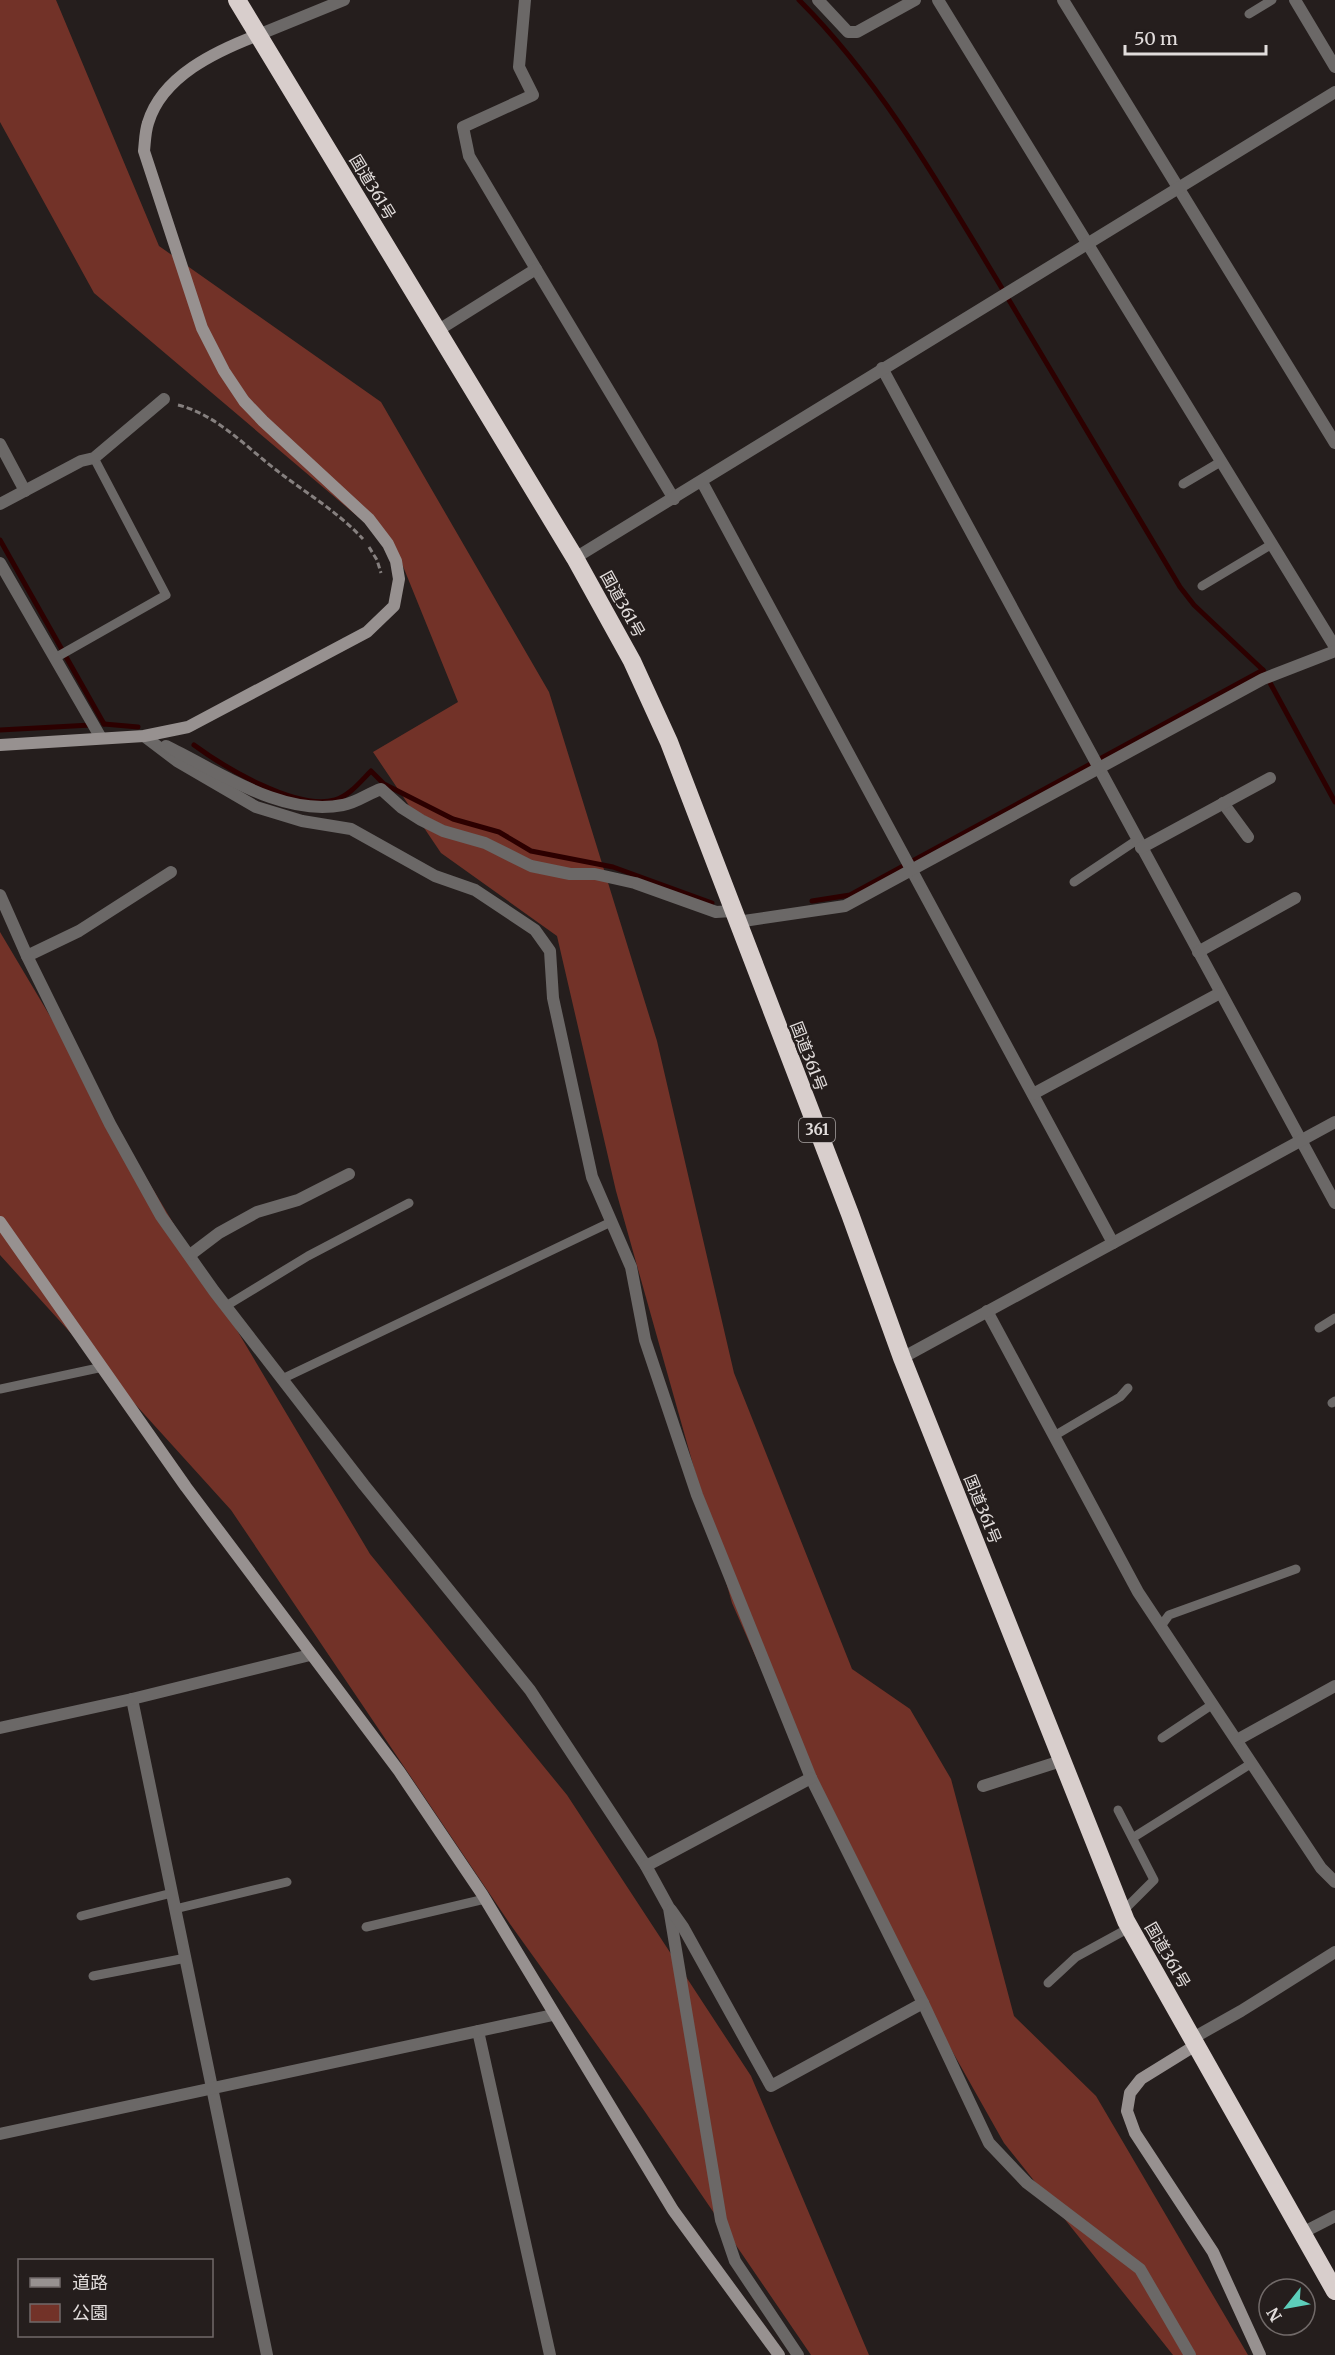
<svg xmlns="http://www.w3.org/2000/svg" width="1335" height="2355" font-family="Merriweather,'Noto Sans JP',serif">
<rect width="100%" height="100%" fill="#251e1d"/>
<g fill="#723228">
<polygon points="0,0 56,0 159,246 381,402 549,692 657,1041 734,1373 852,1669 910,1709 951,1779 1014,2016 1096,2096 1248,2355 1173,2355 1004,2143 890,1941 796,1748 732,1603 616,1191 557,936 441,853 373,752 458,702 396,549 94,293 0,122"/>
<polygon points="0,932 370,1554 567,1795 751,2076 869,2355 811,2355 643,2109 510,1924 231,1510 0,1255"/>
</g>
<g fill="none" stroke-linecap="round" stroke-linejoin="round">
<g stroke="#2c0000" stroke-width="5">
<path d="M799 0C880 81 938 182 997 280 1058 383 1120 485 1180 587L1194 605 1263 670 1335 802"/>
<polyline points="0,540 104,724"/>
<polyline points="104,724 138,727"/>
<polyline points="0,730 91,725"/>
<path d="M194 745C224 767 296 811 335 800 349 796 360 782 371 771L384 784 453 819 499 832 531 851 613 867 712 903"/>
<polyline points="812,901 850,895 1263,670"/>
</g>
<g stroke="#86807f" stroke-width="3" stroke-dasharray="6 3" stroke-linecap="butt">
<path d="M178 405C218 415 248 449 280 473 308 494 339 513 363 539"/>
<polyline points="369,547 377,560 381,573"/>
</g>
<g stroke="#6b6867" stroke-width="9">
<polyline points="1249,14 1272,0"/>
<polyline points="1183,484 1222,461"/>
<polyline points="1202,586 1272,544"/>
<polyline points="55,658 166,595 94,458"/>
<polyline points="1074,882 1137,840"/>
<polyline points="226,1306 308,1256 409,1203"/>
<polyline points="1319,1328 1335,1318"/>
<polyline points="282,1379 611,1222"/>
<polyline points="0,1389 103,1367"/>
<polyline points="1332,1403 1335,1401"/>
<polyline points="1054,1436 1120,1397 1128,1388"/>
<polyline points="1161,1626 1169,1615 1296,1569"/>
<polyline points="1162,1738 1213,1704"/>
<polyline points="1118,1810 1154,1880 1122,1912"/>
<polyline points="1134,1837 1252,1763"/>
<polyline points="175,1909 287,1882"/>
<polyline points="81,1916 172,1893"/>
<polyline points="366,1927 485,1899"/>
<polyline points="93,1976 186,1958"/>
<polyline points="1048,1983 1076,1957 1129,1928"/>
</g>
<g stroke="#6b6867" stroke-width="12">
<polyline points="525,0 519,67 533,95 463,127 469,156 536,269"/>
<polyline points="818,0 848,32 857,32 915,0"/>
<polyline points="938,0 1335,647"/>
<polyline points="1063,0 1335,443"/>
<polyline points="1295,0 1335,67"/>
<polyline points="258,35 344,0"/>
<polyline points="437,331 536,269 674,499"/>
<polyline points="882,368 1335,1203"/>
<polyline points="0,444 25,491"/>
<polyline points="702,482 1113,1243"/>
<polyline points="0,504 81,461 94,458 164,399"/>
<polyline points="575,558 1335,92"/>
<polyline points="0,563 101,738"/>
<polyline points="144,736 177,761 256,807 302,821 351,829 435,876 475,890 535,930 550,951 553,998 592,1177 631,1267 645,1340 697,1495 811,1778 923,2003 989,2143 1027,2183 1140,2269 1190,2355"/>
<path d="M166 746C220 772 281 817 343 805 356 803 369 793 381 789L402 808 421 820 443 831 485 843 531 866 570 874H595L635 883 716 912 732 911"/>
<polyline points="1223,803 1248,837"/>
<polyline points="1141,848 1270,778"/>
<polyline points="0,895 27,956 110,1124 161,1216 214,1291 364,1485 530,1690 646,1866 669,1908 721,2220 735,2261 798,2355"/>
<polyline points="737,922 845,906 1263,679 1335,651"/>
<polyline points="1198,952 1295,898"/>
<polyline points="27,956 79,931 171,872"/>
<polyline points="1033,1094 1220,993"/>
<polyline points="190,1255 219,1233 257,1212 298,1200 349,1174"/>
<polyline points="987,1311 1138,1592 1321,1868 1335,1882"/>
<polyline points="902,1358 1335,1122"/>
<polyline points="132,1699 267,2355"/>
<polyline points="0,1728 132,1699 310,1655"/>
<polyline points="1237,1740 1335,1686"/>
<polyline points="983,1786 1061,1761"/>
<polyline points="646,1866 811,1778"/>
<polyline points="671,1910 683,1927 771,2086 923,2003"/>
<polyline points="478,2031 550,2355"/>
<polyline points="1193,2038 1241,2011 1335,1952"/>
<polyline points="0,2134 553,2015"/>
<polyline points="1302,2233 1335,2216"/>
</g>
<g stroke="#979190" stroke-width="12">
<path d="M0 745 144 736 188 727 367 632 394 606 399 579 396 561 388 544 369 519 263 421 244 401 224 371 202 328 144 151C145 142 145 132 148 123 162 76 216 51 258 35"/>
<polyline points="0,1222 186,1487 399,1771 482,1894 673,2210 779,2355"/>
<polyline points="1196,2045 1141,2079 1130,2093 1127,2111 1135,2133 1213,2252 1260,2355"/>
</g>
<polyline stroke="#d8cecc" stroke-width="18" points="237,0 575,558 632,661 669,742 850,1214 902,1358 1126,1921 1335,2291"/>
</g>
<g text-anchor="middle" stroke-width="5" stroke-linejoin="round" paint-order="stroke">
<rect fill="#251e1d" stroke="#a9a4a3" stroke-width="1.5" x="799" y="1118" width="36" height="24" rx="4.5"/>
<g font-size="15" font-weight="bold" fill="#e2dddc">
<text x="817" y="1135">361</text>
</g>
<g font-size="16" fill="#e2dddc" stroke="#251e1d">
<text transform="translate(373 187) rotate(59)" y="6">国道361号</text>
<text transform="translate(623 604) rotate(61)" y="6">国道361号</text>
<text transform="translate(809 1056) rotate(69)" y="6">国道361号</text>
<text transform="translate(983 1509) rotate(68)" y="6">国道361号</text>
<text transform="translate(1168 1955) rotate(60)" y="6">国道361号</text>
</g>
</g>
<rect x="18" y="2259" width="195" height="78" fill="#251e1d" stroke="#716a69" stroke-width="1.5"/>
<rect x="30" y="2278" width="30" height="9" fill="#979190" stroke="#716a69" stroke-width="1.5"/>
<text x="72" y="2289" font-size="18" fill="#e2dddc">道路</text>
<rect x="30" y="2304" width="30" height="18" fill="#723228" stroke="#716a69" stroke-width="1.5"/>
<text x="72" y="2319" font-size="18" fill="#e2dddc">公園</text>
<g transform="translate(1287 2307) rotate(239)"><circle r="28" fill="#251e1d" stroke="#716a69" stroke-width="1.5"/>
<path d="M0-4.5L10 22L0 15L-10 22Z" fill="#5cceba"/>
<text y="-9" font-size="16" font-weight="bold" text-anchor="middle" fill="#e2dddc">N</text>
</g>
<path d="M1125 45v9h141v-9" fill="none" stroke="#e2dddc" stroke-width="3"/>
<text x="1134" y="45" font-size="18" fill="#e2dddc" stroke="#251e1d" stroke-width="4.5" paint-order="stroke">50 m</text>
</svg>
